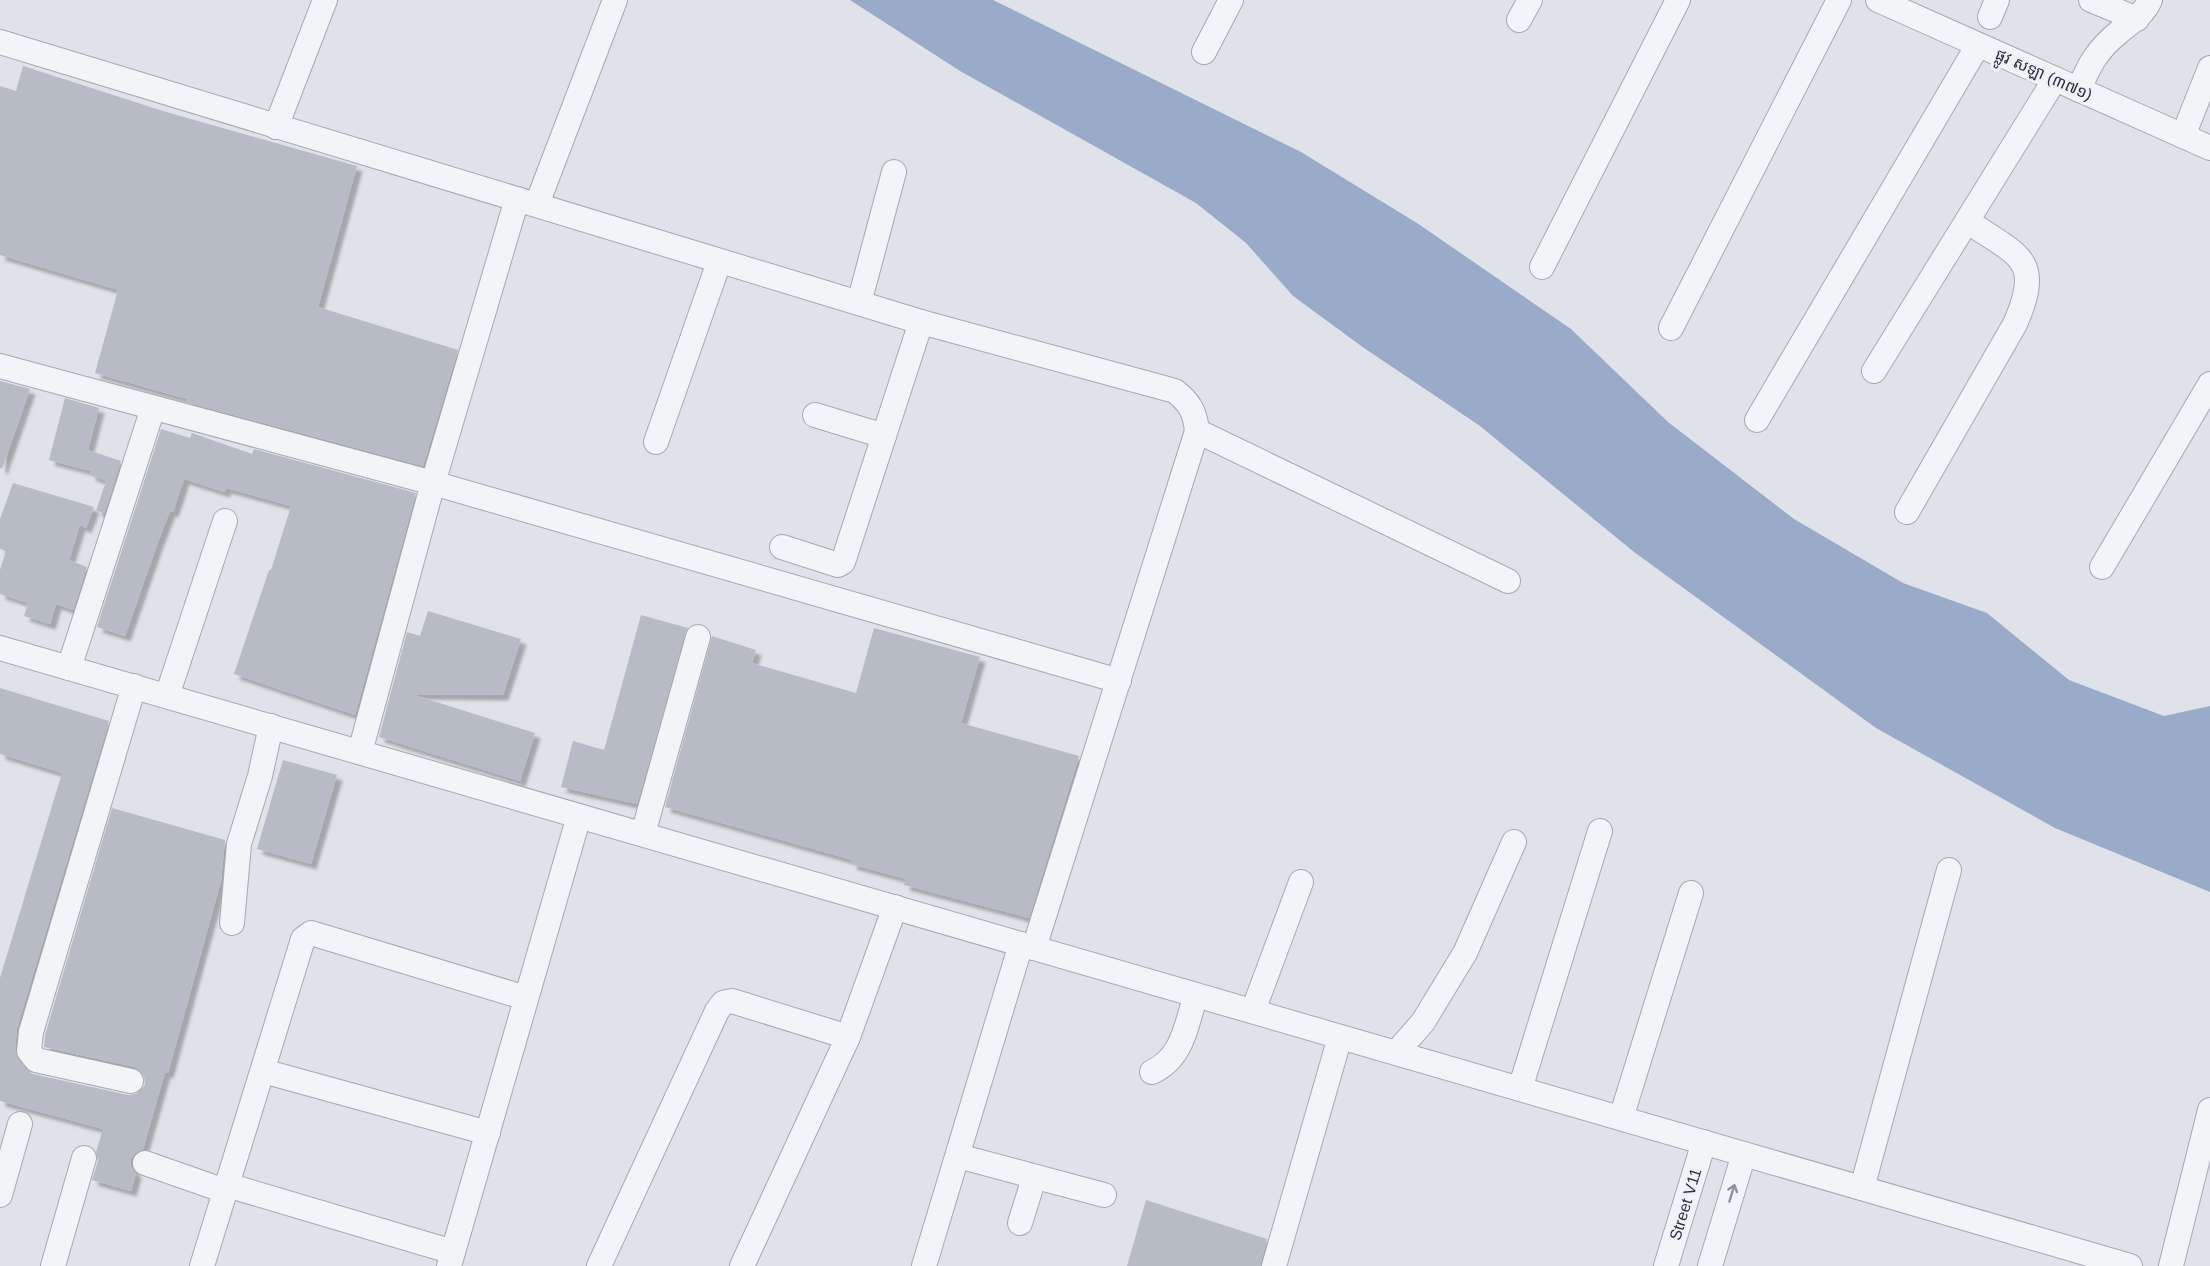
<svg xmlns="http://www.w3.org/2000/svg" width="2210" height="1266" font-family="Helvetica,'Noto Sans Khmer',sans-serif">
<defs>
<filter id="shadow"><feDropShadow dx="5.5" dy="5.5" stdDeviation="1.5" flood-color="#0004"/></filter>
</defs>
<rect width="100%" height="100%" fill="#e0e2e9"/>
<polygon fill="#9aabca" points="850,0 993,0 1301,152 1417,223 1571,329 1668,422 1794,519 1903,583 1987,613 2069,680 2164,716 2210,706 2210,892 2055,828 1876,728 1634,552 1480,426 1364,348 1293,296 1246,243 1196,203 960,71"/>
<g fill="#b7bbc6" filter="url(#shadow)">
<polygon points="23,66 166,112 357,166 318,307 458,350 423,466 186,402 187,399 95,373 118,290 0,255 0,86 16,91"/>
<polygon points="0,381 30,389 2,469 0,468"/>
<polygon points="65,398 99,408 88,450 121,461 104,513 96,511 106,481 90,475 91,471 49,460"/>
<polygon points="161,429 190,438 192,433 252,454 254,449 416,493 355,715 234,674 269,570 271,570 291,506 226,488 224,492 184,479 173,512 170,511 158,542 125,636 97,627"/>
<polygon points="13,483 94,507 86,528 80,525 69,560 87,567 73,610 56,604 50,624 24,616 28,603 0,594 0,570 6,551 0,549 0,519"/>
<polygon points="428,611 521,639 503,695 411,694 535,733 520,781 379,737 407,632 420,636"/>
<polygon points="641,615 688,628 637,804 561,787 573,741 604,750"/>
<polygon points="874,628 980,657 961,723 1079,756 1029,918 904,885 906,879 851,864 852,860 665,807 712,636 756,650 752,663 856,693"/>
<polygon points="0,688 109,721 17,1028 15,1050 25,1069 33,1074 128,1095 136,1094 145,1085 144,1076 135,1067 44,1047 45,1035 112,808 225,840 221,881 168,1073 165,1072 143,1149 135,1153 131,1159 131,1166 136,1173 131,1191 92,1180 98,1161 96,1152 103,1129 0,1101 0,978 62,773 0,754"/>
<polygon points="283,760 337,775 311,864 257,849"/>
<polygon points="1146,1200 1267,1239 1260,1266 1127,1266"/>
</g>
<g fill="none" stroke-linecap="round" stroke-linejoin="round">
<defs>
<g id="minor">
<polyline points="1878,0 2210,148"/>
<polyline points="2091,0 2137,19"/>
<polyline points="1990,17 1997,0"/>
<polyline points="1519,20 1530,0"/>
<path d="M0 42 921 322 1175 391C1190 403 1195 412 1197 431L1034 948"/>
<polyline points="1204,52 1231,0"/>
<path d="M2079 90C2088 66 2098 49 2118 33 2130 22 2143 16 2150 0"/>
<polyline points="276,127 325,0"/>
<polyline points="2183,136 2210,68"/>
<polyline points="537,204 615,0"/>
<polyline points="1542,267 1678,0"/>
<polyline points="859,303 894,172"/>
<polyline points="1671,328 1839,0"/>
<polyline points="0,366 433,483 1119,681"/>
<polyline points="1874,371 2055,79"/>
<polyline points="815,415 884,436"/>
<polyline points="1757,420 1978,45"/>
<polyline points="1197,431 1508,581"/>
<polyline points="656,442 719,262"/>
<path d="M1907 512 2015 324C2044 258 2018 256 1967 221"/>
<polyline points="782,547 838,565 843,562 921,322"/>
<polyline points="2102,567 2210,384"/>
<polyline points="0,648 2130,1266"/>
<polyline points="69,668 153,408"/>
<polyline points="167,696 225,521"/>
<polyline points="360,752 433,483 517,199"/>
<polyline points="643,834 698,637"/>
<polyline points="232,923 239,844 260,776 271,726"/>
<polyline points="1253,1011 1301,882"/>
<polyline points="1396,1053 1423,1022 1465,953 1514,842"/>
<polyline points="263,1071 488,1133"/>
<path d="M1152 1072C1183 1058 1186 1025 1196 995"/>
<polyline points="131,1081 36,1060 29,1051 31,1032 134,686"/>
<polyline points="1520,1089 1600,831"/>
<polyline points="1621,1118 1691,893"/>
<polyline points="958,1156 1104,1195"/>
<polyline points="145,1163 225,1191"/>
<polyline points="227,1185 453,1252"/>
<polyline points="1862,1188 1949,870"/>
<polyline points="0,1195 20,1124"/>
<polyline points="1020,1223 1034,1178"/>
<polyline points="53,1266 84,1158"/>
<polyline points="202,1266 303,939 311,933 526,998"/>
<polyline points="449,1266 579,816"/>
<polyline points="599,1266 717,1011 723,1003 732,1001 848,1037"/>
<polyline points="742,1266 848,1037 895,907"/>
<polyline points="924,1266 1021,944"/>
<polyline points="1274,1266 1340,1037"/>
<polyline points="1666,1266 1704,1142"/>
<polyline points="1710,1266 1744,1154"/>
<polyline points="2171,1266 2210,1110"/>
</g>
</defs>
<use href="#minor" stroke="#a5a8b3" stroke-width="26"/>
<use href="#minor" stroke="#f3f4f7" stroke-width="24"/>
</g>
<defs><path id="oneway-shaft" d="M-6 0H5M1.5-3L5.5 0L1.5 3" fill="none" stroke-width="1.6" stroke-linecap="round" stroke-linejoin="round" transform="scale(1.5)"/></defs>
<use stroke="#8e919c" href="#oneway-shaft" transform="translate(1732 1193) rotate(-73)"/>
<g text-anchor="middle" stroke-width="6" stroke-linejoin="round" paint-order="stroke">
<g font-size="16" fill="#282e41" stroke="#f0f2f7">
<text transform="translate(2044 74) rotate(24)" y="6">ផ្លូវ សឡា (៣៧១)</text>
<text transform="translate(1685 1204) rotate(-73)" y="6">Street V11</text>
</g>
</g>
</svg>
